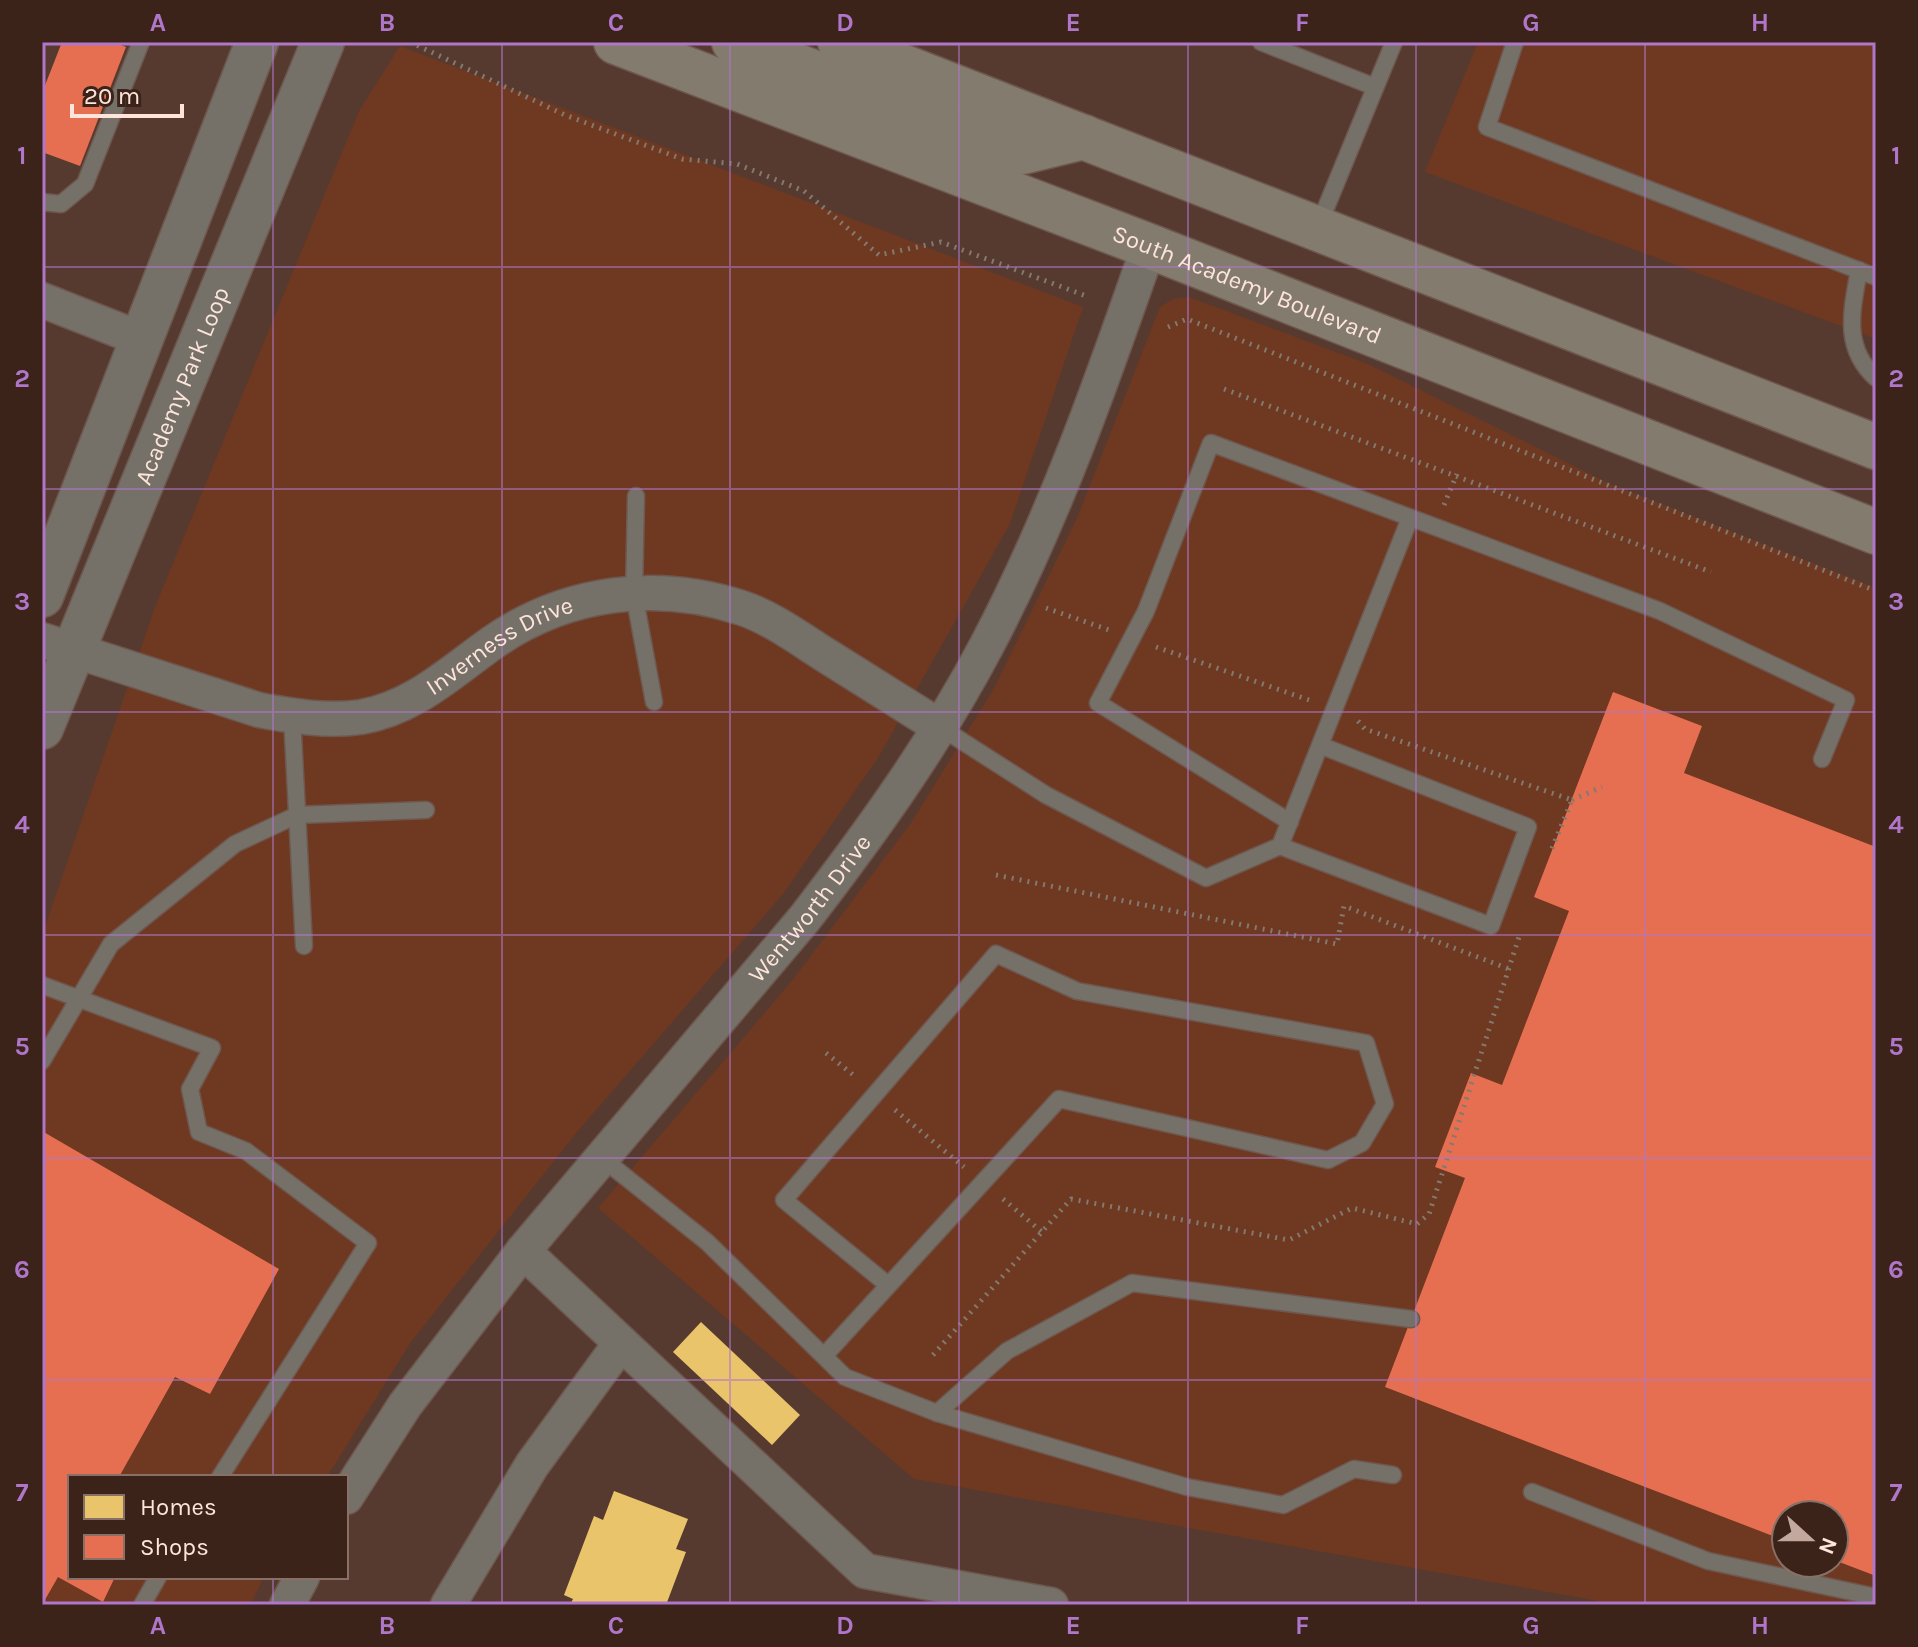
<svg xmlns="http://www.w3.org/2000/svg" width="1918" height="1647" font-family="Karla,sans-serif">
<rect width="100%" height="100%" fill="#563a2f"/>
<g fill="#6f3821" fill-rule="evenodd">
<polygon points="1478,42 1876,42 1876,339 1425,172"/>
<polygon points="400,46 1083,307 1010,524 878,758 783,894 577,1132 411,1342 327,1477 70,1477 70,1577 264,1577 250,1605 42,1605 42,935 155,607 359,111"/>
<path d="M1189 297 1368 364 1608 483 1876 588V1605H1621L914 1479 598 1208 791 982 911 823 993 690 1077 518 1160 307 1173 299ZM1786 1515H1834V1563H1786Z"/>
</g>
<g fill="#e9c46a">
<polygon points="701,1322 800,1415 772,1445 673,1352"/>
<polygon points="614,1491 688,1519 676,1549 686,1552 666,1605 570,1605 573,1599 564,1595 594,1516 603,1520"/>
</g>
<g fill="#e76f51">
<polygon points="62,42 114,42 126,47 80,166 42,152 42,93"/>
<polygon points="1613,692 1702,726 1684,773 1876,847 1876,1576 1834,1560 1834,1515 1786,1515 1786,1541 1385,1387 1465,1178 1435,1167 1471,1073 1502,1085 1569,911 1534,897"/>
<polygon points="42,1131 279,1269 210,1394 175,1377 119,1477 70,1477 70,1577 115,1577 103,1602 58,1577 42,1605"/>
</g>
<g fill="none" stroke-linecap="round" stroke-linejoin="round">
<defs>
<g id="service">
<polyline points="1261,42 1375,87"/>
<polyline points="1515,42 1487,127 1876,277"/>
<polyline points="42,202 61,204 85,184 141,42"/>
<polyline points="1318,227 1394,42"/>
<path d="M1859 270C1852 310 1842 347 1876 378"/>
<polyline points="636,496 634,594 654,702"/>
<polyline points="292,716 304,946"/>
<polyline points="940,727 1046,795 1206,878 1280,846 1491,926 1528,827 1322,746"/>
<polyline points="1290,822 1098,703 1146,611 1211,443 1660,611 1846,700 1822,759"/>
<polyline points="1280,846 1410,518"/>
<polyline points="42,985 212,1048 190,1089 199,1132 246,1151 368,1243 220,1477"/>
<polyline points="42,1061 111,944 235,844 297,815 426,810"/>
<polyline points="603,1159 707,1242 845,1377 937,1413 1187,1487 1283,1505 1354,1469 1393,1475"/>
<polyline points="824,1356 1059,1099 1328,1160 1362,1143 1385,1104 1366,1043 1077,991 996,954 784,1200 888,1285"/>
<polyline points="937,1413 1007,1351 1132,1283 1411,1319"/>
<polyline points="1532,1492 1708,1561 1876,1597"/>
<polyline points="142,1605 158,1577"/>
</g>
<g id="minor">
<polyline points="42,300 141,339"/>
<path id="s1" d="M42 640 259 710C292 716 327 722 361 717 414 708 451 672 492 643 566 591 657 580 742 608 772 618 800 639 827 656 864 679 902 703 940 727"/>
<polyline points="523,1251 865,1571 1051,1605"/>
<path id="s2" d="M346 1497 405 1405 523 1251 805 918C872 831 936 742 987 645 1054 518 1102 381 1149 246"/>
<polyline points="287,1605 302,1577"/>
<polyline points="448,1605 532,1465 621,1343"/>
</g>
<g id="tertiary">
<polyline points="42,596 257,42"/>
<path id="s3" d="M42 728 323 42"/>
</g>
<g id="trunk">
<path id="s4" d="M616 42 1149 246 1876 532"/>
<polyline points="734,42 1023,152 1084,137"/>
<polyline points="840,42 1876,447"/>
</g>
</defs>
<use href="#service" stroke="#6e574e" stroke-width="19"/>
<use href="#minor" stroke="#6e574e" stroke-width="37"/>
<use href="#tertiary" stroke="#6e574e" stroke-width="45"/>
<use href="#trunk" stroke="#6e574e" stroke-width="47"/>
<g stroke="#827970" stroke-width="5" stroke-dasharray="2 6" stroke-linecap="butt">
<polyline points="410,42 565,115 682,159 737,164 804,191 879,255 941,242 1089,297"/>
<polyline points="1168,327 1187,319 1876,591"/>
<polyline points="1224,389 1711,572"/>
<polyline points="1444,505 1457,474"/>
<polyline points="1046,608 1109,630"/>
<polyline points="1156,647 1309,700"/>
<polyline points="1358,721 1365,729 1572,800 1550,853"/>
<polyline points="1572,800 1602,787"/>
<polyline points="996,875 1337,944 1344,906 1509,969"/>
<polyline points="826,1053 857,1078"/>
<polyline points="895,1110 964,1167"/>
<polyline points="1003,1199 1042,1232"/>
<polyline points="933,1355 1071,1199 1289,1240 1352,1208 1417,1224 1429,1214 1520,934"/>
</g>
<use href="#service" stroke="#757168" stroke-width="16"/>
<use href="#minor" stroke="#757168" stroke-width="34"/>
<use href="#tertiary" stroke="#757168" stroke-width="42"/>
<use href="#trunk" stroke="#837b6e" stroke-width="44"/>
</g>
<path fill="none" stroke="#af76ca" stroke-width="2" stroke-opacity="0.55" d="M273 42V1477M502 42V1605M730 42V1605M959 42V1605M1188 42V1605M1416 42V1605M1645 42V1605M42 267H1876M42 489H1876M42 712H1876M42 935H1876M42 1158H1876M42 1380H1876M273 1577V1605"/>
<g text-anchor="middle" stroke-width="8" stroke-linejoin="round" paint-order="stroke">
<g font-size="24" fill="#fee4da" stroke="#3b231a">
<text dy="8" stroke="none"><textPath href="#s4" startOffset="676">South Academy Boulevard</textPath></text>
<text dy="8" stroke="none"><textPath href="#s3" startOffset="370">Academy Park Loop</textPath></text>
<text dy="8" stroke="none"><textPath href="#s1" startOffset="488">Inverness Drive</textPath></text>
<text dy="8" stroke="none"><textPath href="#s2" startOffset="750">Wentworth Drive</textPath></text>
</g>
</g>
<rect width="1918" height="1647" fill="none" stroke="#3b231a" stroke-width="88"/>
<rect x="68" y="1475" width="280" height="104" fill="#3b231a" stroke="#897067" stroke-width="2"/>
<rect x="84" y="1495" width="40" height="24" fill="#e9c46a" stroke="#897067" stroke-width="2"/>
<text x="140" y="1515" font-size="24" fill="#fee4da">Homes</text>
<rect x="84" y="1535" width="40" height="24" fill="#e76f51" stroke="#897067" stroke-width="2"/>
<text x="140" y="1555" font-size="24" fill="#fee4da">Shops</text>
<g transform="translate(1810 1539) rotate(111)"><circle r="38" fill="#3b231a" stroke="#897067" stroke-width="2"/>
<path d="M0-6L14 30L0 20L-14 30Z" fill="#c3a89e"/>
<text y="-12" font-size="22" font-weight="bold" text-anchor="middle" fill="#fee4da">N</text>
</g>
<path d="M72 104v12h110v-12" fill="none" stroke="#fee4da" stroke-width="4"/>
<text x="84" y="104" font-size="24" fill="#fee4da" stroke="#3b231a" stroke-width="6" paint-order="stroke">20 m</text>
<rect x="44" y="44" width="1830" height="1559" fill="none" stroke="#af76ca" stroke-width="3"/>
<g font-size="26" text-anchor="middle" font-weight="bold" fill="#af76ca">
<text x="158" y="31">A</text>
<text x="387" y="31">B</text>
<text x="616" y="31">C</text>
<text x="845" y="31">D</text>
<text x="1073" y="31">E</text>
<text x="1302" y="31">F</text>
<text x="1531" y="31">G</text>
<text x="1760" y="31">H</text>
<text x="22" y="164">1</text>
<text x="1896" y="164">1</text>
<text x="22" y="387">2</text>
<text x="1896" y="387">2</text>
<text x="22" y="610">3</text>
<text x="1896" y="610">3</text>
<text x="22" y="833">4</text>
<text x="1896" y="833">4</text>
<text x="22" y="1055">5</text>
<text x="1896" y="1055">5</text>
<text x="22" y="1278">6</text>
<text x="1896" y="1278">6</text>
<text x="22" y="1501">7</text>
<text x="1896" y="1501">7</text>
<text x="158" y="1634">A</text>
<text x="387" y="1634">B</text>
<text x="616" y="1634">C</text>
<text x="845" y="1634">D</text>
<text x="1073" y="1634">E</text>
<text x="1302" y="1634">F</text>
<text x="1531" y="1634">G</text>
<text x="1760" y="1634">H</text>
</g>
</svg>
